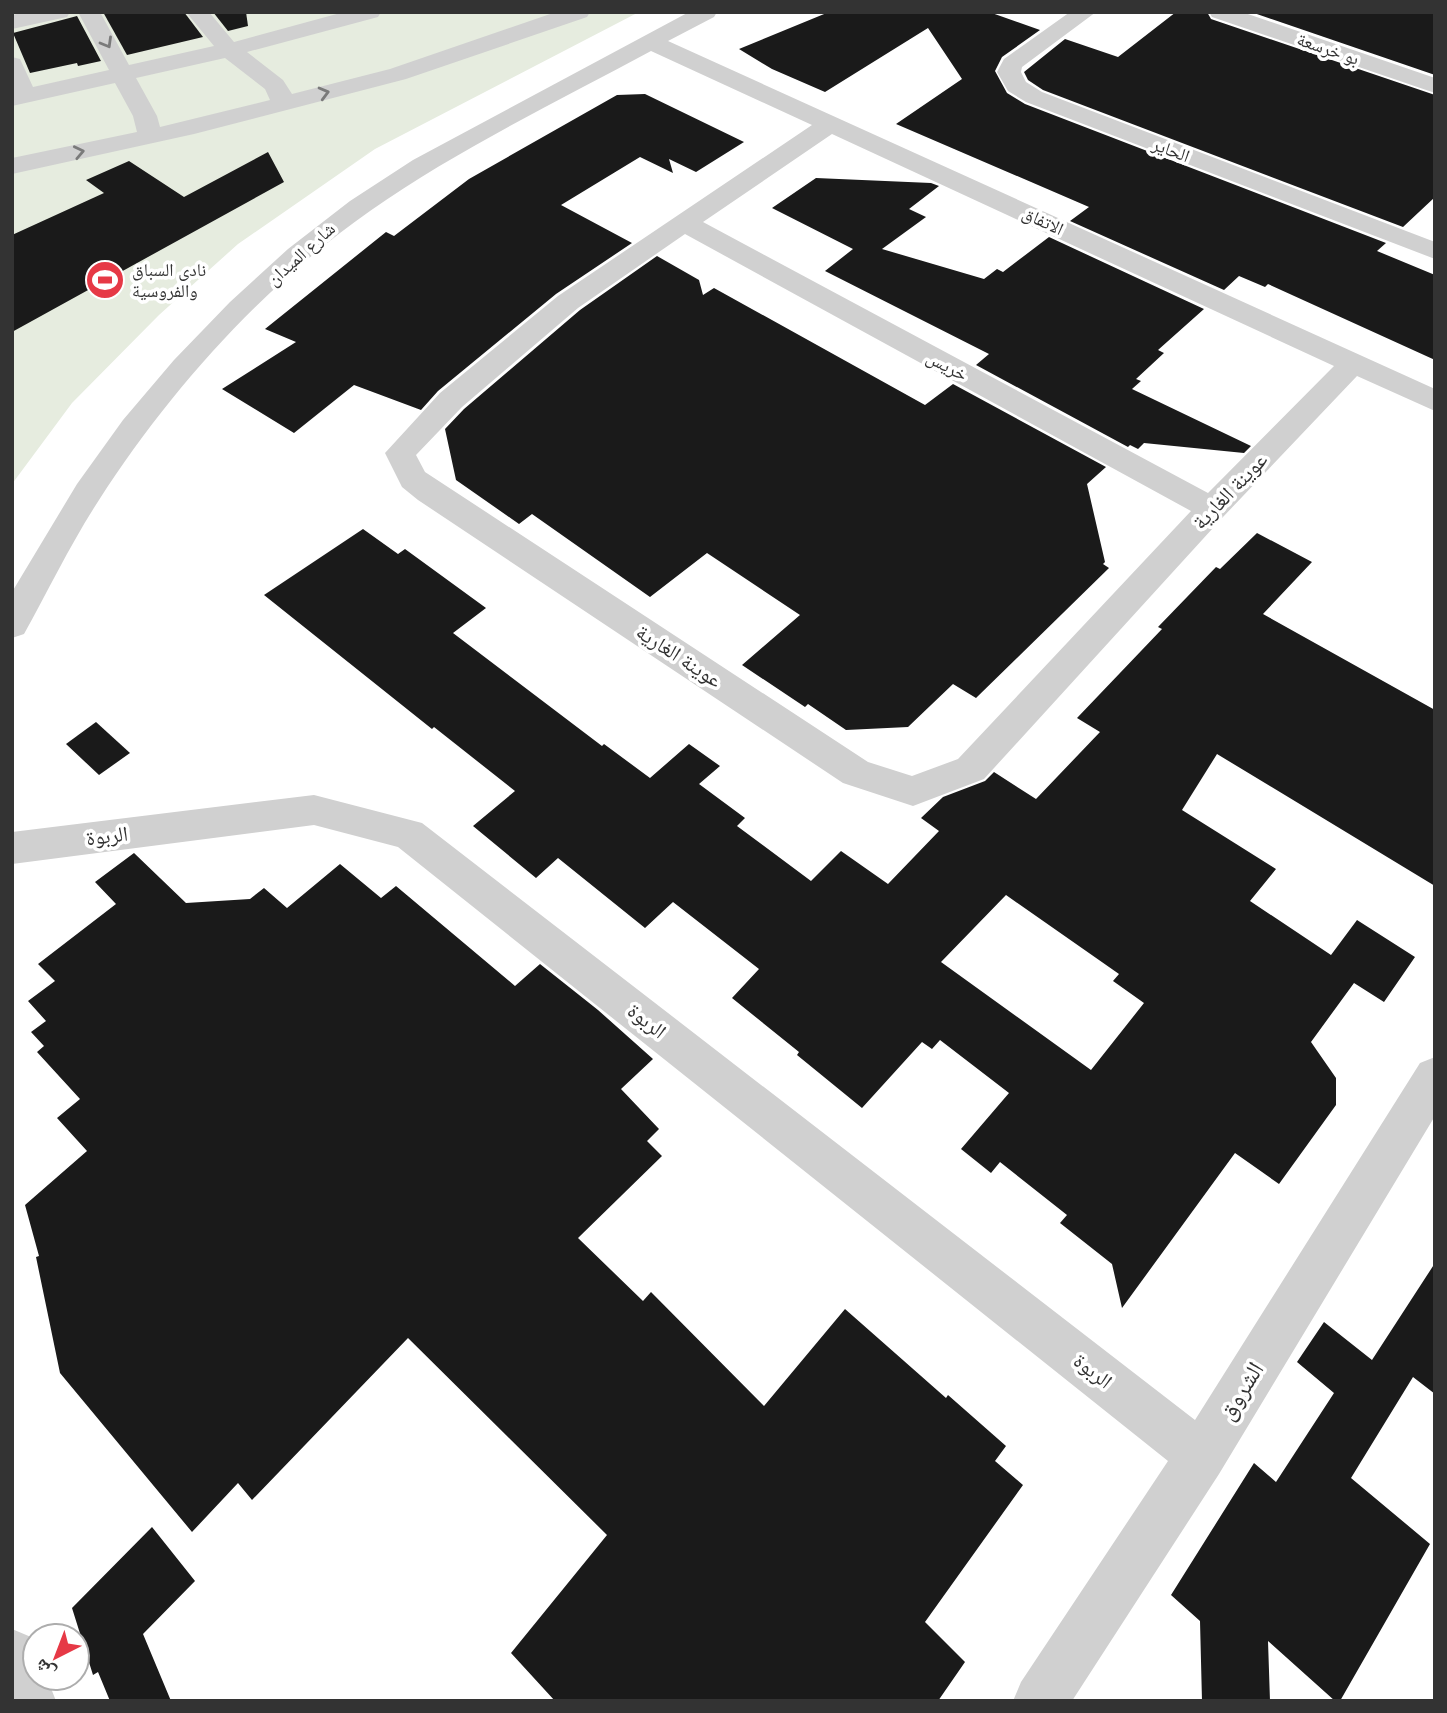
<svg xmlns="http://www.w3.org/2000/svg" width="1447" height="1713" font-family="'Open Sans','Noto Naskh Arabic',sans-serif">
<rect width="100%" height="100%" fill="#fff"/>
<polygon fill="#e6ecdf" points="12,12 639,12 375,149 238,244 159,315 72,403 12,484"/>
<g fill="#1a1a1a" fill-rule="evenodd">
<polygon points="103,12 184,12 203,37 127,55"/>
<polygon points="213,12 246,12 248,26 228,31"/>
<polygon points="829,12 989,12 1040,30 1002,57 995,71 1007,93 1025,104 1386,243 1377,251 1435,275 1435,360 1268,284 1265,287 1239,276 1224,290 1070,221 1089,207 896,124 962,79 928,28 825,92 772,69 739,49"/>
<polygon points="1176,12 1207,12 1211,19 1435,95 1435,197 1403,227 1043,90 1028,80 1024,72 1065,39 1118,57"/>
<polygon points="1251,12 1435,12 1435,75"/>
<polygon points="77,16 101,61 78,66 77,63 30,73 13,33"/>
<polygon points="645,94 744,142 696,172 669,159 673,173 640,157 561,205 632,243 556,294 438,391 421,410 354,385 294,433 222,389 296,342 265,329 386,232 394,236 469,179 617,95"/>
<polygon points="268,152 284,182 12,332 12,235 104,193 86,180 129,161 184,197"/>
<polygon points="816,178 931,183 939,186 909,209 926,217 882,249 984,279 997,269 1003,272 1049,237 1204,309 1158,350 1164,353 1136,379 1141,381 1132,389 1251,446 1244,453 1144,443 1138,449 1130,445 1128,447 976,365 989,354 825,271 853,249 772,208"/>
<polygon points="657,256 699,280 703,295 714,288 925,405 953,384 1106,467 1087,484 1105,562 1103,564 1109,568 976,698 953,684 908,727 846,730 808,704 805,707 742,665 800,615 707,553 650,597 532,514 519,524 456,480 445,429 464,409 580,310"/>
<path d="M363 529 398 554 405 549 486 608 453 633 602 746 604 744 650 778 689 744 720 766 699 784 745 818 737 826 811 881 841 851 888 884 939 831 921 818 943 797 985 781 994 772 1036 799 1100 732 1077 718 1162 629 1158 627 1216 567 1220 569 1257 533 1312 562 1263 614 1435 710V886L1217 754 1182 810 1276 869 1250 901 1331 955 1357 920 1415 957 1384 1002 1354 983 1311 1042 1336 1078V1105L1279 1184 1235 1153 1122 1308 1112 1264 1060 1223 1067 1215 1000 1162 991 1173 961 1149 1009 1093 940 1040 932 1049 922 1042 862 1108 797 1055 799 1052 732 998 759 969 673 902 645 928 558 858 536 878 473 826 515 791 434 727 432 729 264 595ZM1006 895 1119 974 1113 981 1144 1003 1091 1070 941 962Z"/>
<polygon points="96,722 130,753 99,775 66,744"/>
<polygon points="134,853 186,903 250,899 264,888 287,908 340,864 381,898 396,886 515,986 540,964 598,1010 653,1059 621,1089 659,1129 647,1141 662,1156 578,1238 643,1301 651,1292 764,1406 845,1309 946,1398 948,1395 1006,1446 995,1461 1023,1485 925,1622 965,1662 938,1701 555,1701 511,1653 607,1535 408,1338 252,1500 238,1483 192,1532 60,1373 36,1257 39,1256 25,1205 87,1151 57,1118 80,1099 37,1052 44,1046 31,1032 46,1021 28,1001 55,981 38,964 116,904 95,882"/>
<polygon points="1435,1263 1435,1394 1413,1377 1351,1478 1430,1544 1340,1701 1335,1701 1268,1641 1270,1701 1202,1701 1200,1621 1171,1595 1254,1463 1276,1482 1334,1393 1297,1362 1324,1322 1372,1360"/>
<polygon points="152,1527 195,1581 143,1634 171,1701 110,1701 98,1672 93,1675 72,1608"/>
</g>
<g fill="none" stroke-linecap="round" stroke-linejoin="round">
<g fill="#d0d0d0" fill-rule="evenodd">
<polygon points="26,12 70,12 67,17 12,29 12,15"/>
<path d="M78 12H100L129 65 214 46 186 12H209L234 42 344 12H381L378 17 247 52 283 80 292 94 390 69 556 12H590L587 17 406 79 194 134 12 174V158L137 132 133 116 115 83 12 106V57L20 59 33 87 109 70ZM225 58 265 89 270 100 160 127 157 116 136 78Z"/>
<path d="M689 12H717L714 17 668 41 1435 389V411L1357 376 1223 517 984 779 913 806 843 783 418 500 402 487 385 453 440 393 558 296 812 125 651 51C557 102 458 149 370 211 263 286 170 390 99 500 71 543 49 589 24 634L12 638V592L77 484 123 420 174 360 230 302 288 249 350 201 413 160ZM832 134 1334 366 1208 493 703 222ZM685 234 1191 511 958 759 912 776 868 762 425 472 416 455 462 407 578 308Z"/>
<polygon points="1070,12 1096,12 1022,67 1021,72 1026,82 1042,92 1435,242 1435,259 1026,102 1008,91 997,72 1004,59"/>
<polygon points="1209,12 1242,12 1435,78 1435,93 1212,17"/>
<polygon points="314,795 422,823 1195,1420 1420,1063 1435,1057 1435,1116 1219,1474 1072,1701 1013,1701 1021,1682 1168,1461 398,847 314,825 12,864 12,832"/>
<polygon points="12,1629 31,1637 35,1647 35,1678 47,1678 56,1701 12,1701"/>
</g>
</g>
<defs><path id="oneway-chevron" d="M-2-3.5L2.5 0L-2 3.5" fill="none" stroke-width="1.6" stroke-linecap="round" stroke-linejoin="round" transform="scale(1.75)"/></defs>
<g stroke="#7a7a7a">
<use href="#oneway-chevron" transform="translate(107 43) rotate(60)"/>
<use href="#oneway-chevron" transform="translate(324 93) rotate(-15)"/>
<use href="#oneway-chevron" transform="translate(79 152) rotate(-12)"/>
</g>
<defs>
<symbol id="stadium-disc" viewBox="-11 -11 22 22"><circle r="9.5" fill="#e63946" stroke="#fff"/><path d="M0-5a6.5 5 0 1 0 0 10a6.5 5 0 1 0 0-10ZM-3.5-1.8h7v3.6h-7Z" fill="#fff"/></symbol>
</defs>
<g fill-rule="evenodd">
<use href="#stadium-disc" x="83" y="258" width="44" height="44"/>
</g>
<g text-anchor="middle" stroke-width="7" stroke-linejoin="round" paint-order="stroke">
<g font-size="18" fill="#333" stroke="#fff">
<text transform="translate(1328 49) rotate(19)" y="6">بو خرسعة</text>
<text transform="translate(1171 150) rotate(21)" y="6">الحاير</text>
<text transform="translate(1043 221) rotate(25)" y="6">الاتفاق</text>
<text transform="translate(301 254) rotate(-42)" y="6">شارع الميدان</text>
<text transform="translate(947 366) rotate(28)" y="6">خريس</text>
</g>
<g font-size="18" fill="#333" stroke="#fff" text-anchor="start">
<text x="132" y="276">نادي السباق<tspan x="132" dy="21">والفروسية</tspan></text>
</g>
<g font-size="21" fill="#333" stroke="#fff">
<text transform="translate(1230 491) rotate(-46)" y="7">عوينة الغارية</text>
<text transform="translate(679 656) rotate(33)" y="7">عوينة الغارية</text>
<text transform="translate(107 836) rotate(-7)" y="7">الربوة</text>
<text transform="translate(647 1021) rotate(38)" y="7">الربوة</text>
<text transform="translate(1093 1371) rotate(38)" y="7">الربوة</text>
</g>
<g font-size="24" fill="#333" stroke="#fff">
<text transform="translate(1241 1391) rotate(-58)" y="8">الشروق</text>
</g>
</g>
<rect width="1447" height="1713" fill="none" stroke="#333333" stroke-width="28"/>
<g transform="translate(56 1657) rotate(222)"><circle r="33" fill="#ffffff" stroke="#adadad" stroke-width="2"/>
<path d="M0-5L12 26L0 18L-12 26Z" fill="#e63946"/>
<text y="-10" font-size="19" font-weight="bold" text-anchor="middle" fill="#333333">ش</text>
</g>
</svg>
